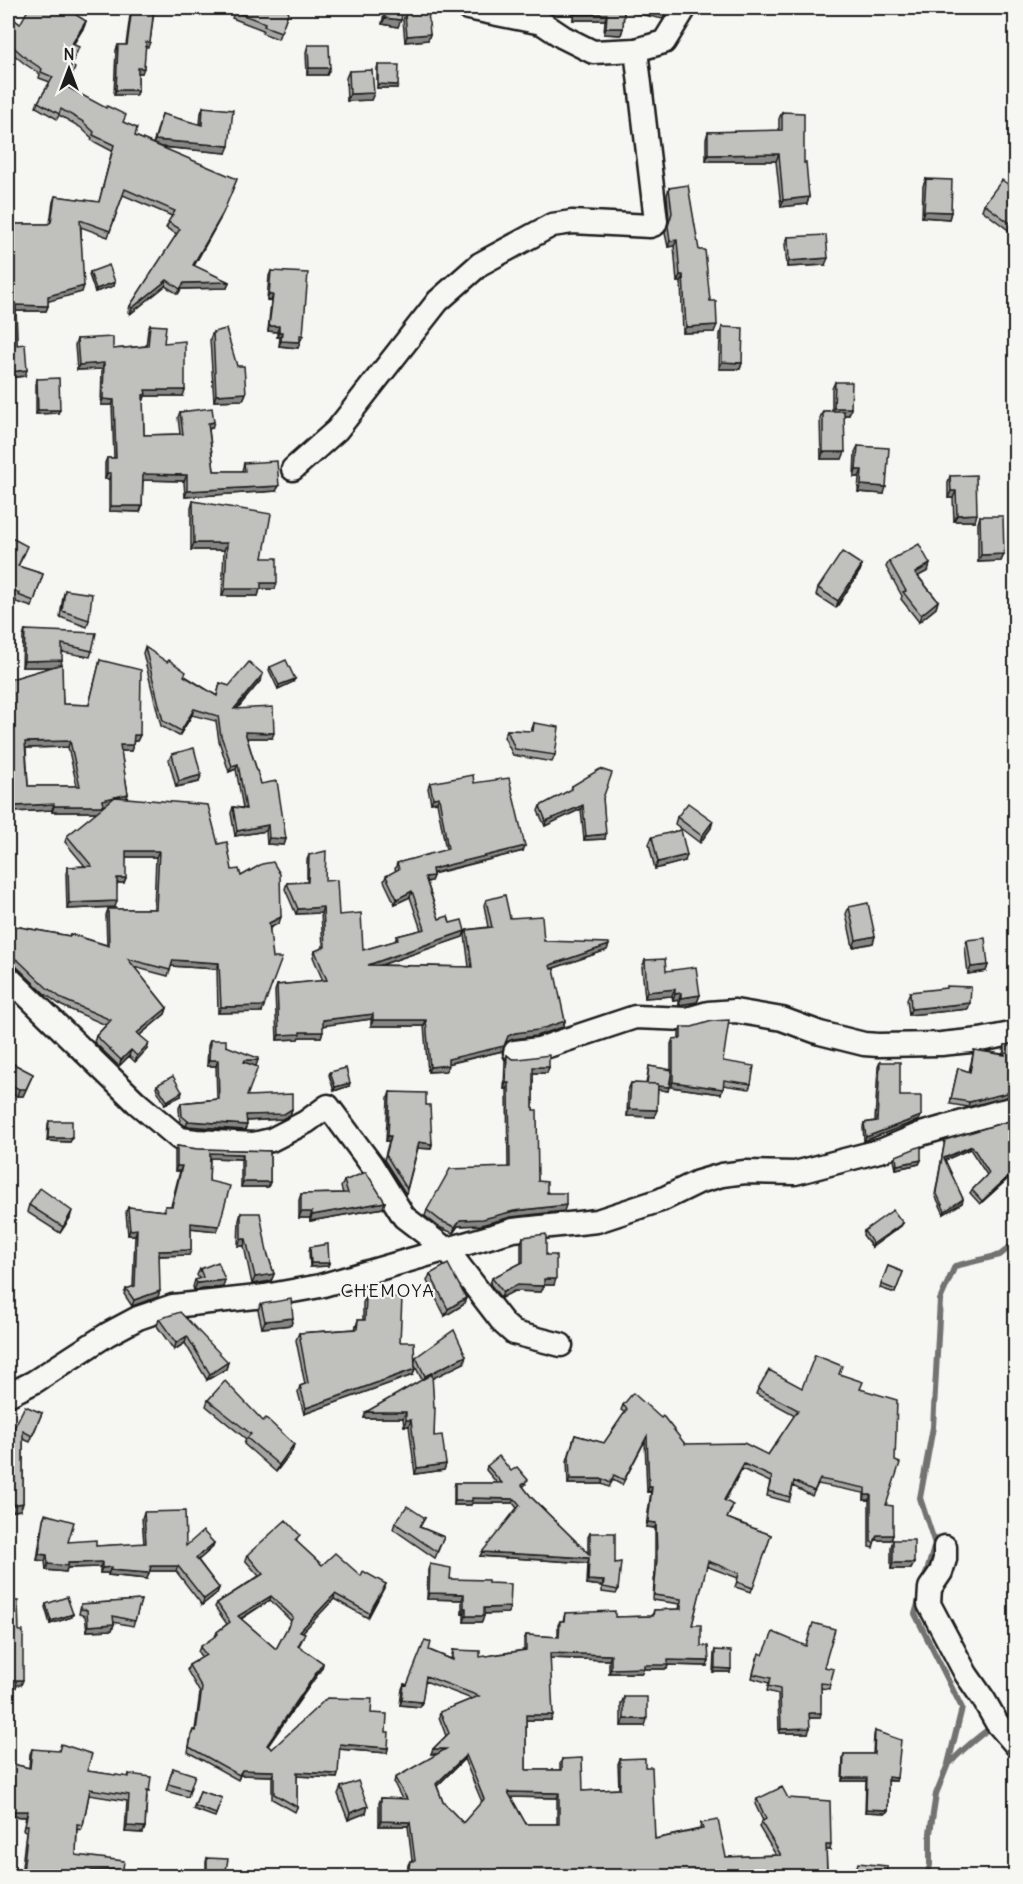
<svg xmlns="http://www.w3.org/2000/svg" width="1023" height="1884" font-family="Delius,sans-serif">
<rect width="100%" height="100%" fill="#f6f6f2"/>
<filter id="ink" filterUnits="userSpaceOnUse"><feTurbulence type="fractalNoise" baseFrequency=".0167" numOctaves="2"/><feDisplacementMap in="SourceGraphic" scale="12" xChannelSelector="R" yChannelSelector="G"/><feConvolveMatrix kernelMatrix="1 2 1 2 8 2 1 2 1" color-interpolation-filters="sRGB"/></filter>
<g filter="url(#ink)">
<g fill="none" stroke-linecap="round" stroke-linejoin="round">
<g stroke="#727271" stroke-width="6">
<polyline points="925,1578 935,1544 920,1498 933,1427 940,1300 955,1266 1000,1255 1016,1242"/>
<polyline points="920,1597 915,1614 962,1708 948,1764 936,1794 930,1833 930,1865 927,1876"/>
<path d="M950 1763C965 1747 996 1720 1016 1714"/>
</g>
<defs>
<g id="minor">
<polyline points="468,8 542,23 563,37 593,52 636,50 664,42 685,8"/>
<polyline points="293,469 337,430 438,301 480,264 552,225 572,222 650,226 655,224 656,221 636,50"/>
<polyline points="8,977 137,1103 180,1139 196,1141 254,1144 271,1140 306,1122 328,1106 371,1164 404,1217 447,1250 504,1324 514,1333 561,1345"/>
<polyline points="515,1052 539,1049 635,1017 687,1019 708,1013 735,1011 782,1019 820,1033 864,1044 878,1045 941,1044 980,1040 1016,1033"/>
<polyline points="8,1395 34,1382 108,1334 138,1318 173,1306 265,1296 320,1286 513,1230 597,1221 661,1200 698,1182 722,1175 745,1172 795,1173 883,1150 921,1134 998,1112 1016,1108"/>
<polyline points="945,1547 945,1559 941,1572 930,1588 929,1604 966,1674 984,1700 997,1723 1016,1745"/>
</g>
</defs>
<use href="#minor" stroke="#1c1c1c" stroke-width="27"/>
<use href="#minor" stroke="#f6f6f2" stroke-width="22"/>
</g>
<g fill="#a5a5a3" stroke="#1c1c1c" stroke-width="1.5" fill-rule="evenodd">
<polygon points="131,8 174,8 172,12 154,11 150,42 148,47 145,47 142,73 138,73 138,90 136,95 114,95 116,50 118,45 126,45"/>
<polygon points="236,8 289,10 278,39 262,33 263,30 232,18"/>
<polygon points="385,8 403,8 398,27 382,24"/>
<polygon points="573,8 670,8 663,19 624,11 623,28 621,35 604,34 605,20 573,20"/>
<polygon points="405,14 430,34 428,40 405,42 403,20"/>
<polygon points="8,17 20,24 86,21 84,27 73,44 71,67 68,87 123,123 135,136 153,144 162,114 200,125 201,113 203,107 226,153 160,147 220,219 194,266 229,282 227,288 181,289 178,294 165,286 130,314 128,312 130,306 177,234 166,228 172,216 123,195 108,237 81,227 82,292 48,301 48,306 46,311 16,311 17,345 25,376 8,378 8,224 48,224 50,223 53,202 55,196 99,202 112,151 91,140 92,138 80,127 59,115 57,119 36,107 38,102 50,82 39,78 40,74 25,64 8,50"/>
<polygon points="308,45 330,68 327,75 307,75 306,52"/>
<polygon points="378,65 398,85 397,88 377,88 377,68"/>
<polygon points="349,71 374,93 371,100 347,101 346,78"/>
<polygon points="782,112 804,163 809,197 807,204 781,207 776,161 706,161 706,139 708,132 779,131 779,119"/>
<polygon points="926,179 951,212 949,219 922,217 923,186"/>
<polygon points="669,188 699,250 710,301 714,332 683,333 681,282 677,282 674,246 668,247 665,233 669,220 667,195"/>
<polygon points="1016,190 1016,227 1011,232 982,210 984,204"/>
<polygon points="788,237 825,265 787,267 785,244"/>
<polygon points="271,271 303,335 301,340 300,340 298,348 279,346 280,337 277,337 277,332 268,331 271,301 267,300 269,276"/>
<polygon points="90,272 115,282 114,286 95,292 89,275"/>
<polygon points="150,325 164,343 183,396 145,396 143,400 144,435 180,434 178,417 180,412 212,428 209,429 214,471 242,471 244,463 276,491 185,497 184,481 143,480 142,506 140,512 109,511 109,479 105,479 105,463 107,458 114,458 112,405 101,405 102,369 77,370 75,345 77,339 113,349 146,346 148,330"/>
<polygon points="722,327 742,363 740,369 719,369 720,334"/>
<polygon points="213,332 237,366 246,393 243,400 214,401 210,339"/>
<polygon points="37,379 58,413 36,414 36,382"/>
<polygon points="835,382 851,408 849,415 844,415 842,459 821,459 820,418 823,411 832,411 832,389"/>
<polygon points="858,446 884,494 858,492 859,477 854,477 855,452"/>
<polygon points="950,476 975,521 954,521 953,498 948,498 948,482"/>
<polygon points="193,501 263,558 275,589 260,589 258,596 222,596 224,550 191,550 191,508"/>
<polygon points="980,516 1004,554 1001,561 978,562 978,523"/>
<polygon points="8,536 25,553 18,566 43,574 32,607 16,602 16,600 8,595"/>
<polygon points="889,561 928,571 918,576 938,601 936,608 919,622 901,599 902,596 886,567"/>
<polygon points="862,565 860,571 836,608 816,595 818,588"/>
<polygon points="65,590 89,620 87,627 60,617 63,597"/>
<path d="M25 630 92 651 90 657 62 652 60 664 63 704 89 705 100 660 140 735 137 741H134L131 751H121L128 794 127 798 218 844 232 870 241 876 279 923 270 928 262 1012 218 1013 217 969 171 966 168 976 134 967 167 1008 165 1014 140 1035 147 1049 135 1062 129 1056 119 1066 94 1042 96 1036 106 1025 62 1006 44 993 17 967 12 964H8V925L69 936 70 934 107 945 106 915 108 909H154L156 857H126L124 883H117L115 907 67 909 66 873 68 867 85 866 65 842 67 836 97 812H52V810L12 812 9 792 8 765V680L52 667H22L23 637ZM68 747 77 786H28L26 748Z"/>
<polygon points="145,647 185,676 217,696 220,683 229,686 261,680 237,709 272,738 247,738 261,784 286,839 284,845 267,844 266,831 235,836 231,813 233,807 243,808 236,769 229,772 219,741 216,721 192,715 179,736 161,726 143,653"/>
<polygon points="270,667 293,682 278,689 269,670"/>
<polygon points="534,723 555,755 552,762 513,755 504,737 507,730 531,731"/>
<polygon points="172,754 201,775 199,782 176,787 169,760"/>
<polygon points="430,783 474,783 523,851 433,874 433,876 431,881 427,882 439,919 450,923 465,931 463,937 381,965 469,967 465,935 467,930 488,927 484,905 486,900 510,918 544,941 607,950 551,969 565,1021 563,1027 536,1036 513,1039 506,1042 502,1051 448,1064 446,1071 428,1072 424,1026 371,1026 371,1019 323,1025 321,1037 299,1037 298,1039 277,1040 275,991 277,985 323,981 313,957 315,951 323,948 321,913 296,914 285,889 287,883 307,882 307,860 309,855 325,881 339,915 363,950 395,941 397,936 421,930 410,897 395,904 384,881 386,876 396,871 395,869 397,863 446,850 437,802 431,803 428,788"/>
<polygon points="572,786 603,798 605,839 584,840 581,809 545,826 538,811 540,806 571,790"/>
<polygon points="677,817 711,828 700,843 675,824"/>
<polygon points="652,837 685,861 655,869 649,844"/>
<polygon points="849,907 875,936 873,943 853,947 846,914"/>
<polygon points="967,940 988,965 986,971 968,974 965,947"/>
<polygon points="645,960 666,971 700,995 697,1002 679,1005 679,1000 673,1001 672,996 645,998 642,967"/>
<polygon points="910,992 968,1009 909,1015 907,999"/>
<polygon points="681,1027 751,1084 749,1089 723,1085 721,1094 671,1087 671,1075 668,1091 658,1089 654,1117 627,1116 628,1090 631,1083 646,1084 649,1066 671,1070 671,1044 673,1039 679,1039 679,1032"/>
<polygon points="210,1040 226,1046 256,1066 247,1096 292,1109 290,1115 282,1119 247,1121 245,1130 186,1126 180,1122 179,1108 181,1103 217,1099 216,1066 207,1066 208,1046"/>
<polygon points="1016,1044 1016,1095 1014,1095 968,1107 950,1104 958,1068 969,1072 974,1050 1003,1054 1005,1045"/>
<polygon points="507,1055 512,1059 549,1067 547,1073 533,1073 533,1110 538,1181 564,1211 511,1217 481,1225 458,1226 453,1233 439,1227 425,1216 427,1210 508,1167 507,1089 504,1089 505,1061"/>
<polygon points="8,1061 33,1074 23,1096 17,1096 8,1092"/>
<polygon points="880,1062 900,1096 919,1120 864,1141 863,1127 864,1123 875,1121 878,1067"/>
<polygon points="330,1072 349,1086 334,1091 329,1075"/>
<polygon points="157,1085 181,1096 165,1104 156,1088"/>
<polygon points="390,1092 426,1105 432,1144 431,1149 418,1148 406,1194 384,1160 389,1141 386,1141 388,1098"/>
<polygon points="1016,1119 1016,1181 1012,1175 980,1204 970,1193 972,1190 987,1175 970,1149 945,1160 963,1199 962,1203 944,1214 935,1195 945,1140"/>
<polygon points="49,1121 72,1138 70,1142 47,1141 48,1124"/>
<polygon points="177,1146 197,1149 270,1151 270,1182 268,1187 241,1187 241,1159 210,1158 209,1181 219,1226 217,1231 191,1228 191,1250 189,1255 159,1256 158,1297 132,1306 124,1294 126,1289 133,1287 135,1235 128,1235 126,1212 128,1207 164,1211 165,1206 171,1206 180,1171 175,1171 175,1151"/>
<polygon points="896,1156 921,1160 919,1164 896,1169 894,1160"/>
<polygon points="344,1181 383,1208 310,1221 310,1218 299,1218 299,1200 301,1194 343,1193 341,1187"/>
<polygon points="29,1205 70,1218 60,1233 27,1212"/>
<polygon points="241,1213 267,1252 274,1274 271,1281 252,1284 244,1246 238,1246 239,1220"/>
<polygon points="903,1223 901,1226 872,1247 863,1235 864,1231"/>
<polygon points="523,1237 546,1255 554,1285 544,1285 541,1292 514,1291 501,1298 490,1284 492,1278 521,1263 521,1243"/>
<polygon points="310,1247 329,1263 328,1266 310,1267 309,1251"/>
<polygon points="888,1266 903,1272 895,1293 880,1288"/>
<polygon points="200,1269 223,1287 194,1290 193,1287 195,1280 199,1279 197,1275"/>
<polygon points="430,1274 466,1298 463,1305 445,1316 427,1281"/>
<polygon points="366,1296 415,1361 416,1357 464,1363 432,1378 434,1436 446,1464 444,1470 415,1474 409,1426 404,1426 403,1418 364,1418 366,1412 422,1380 415,1366 413,1375 304,1414 298,1392 300,1386 305,1384 296,1340 299,1333 355,1329 358,1320 363,1320 363,1303"/>
<polygon points="261,1304 293,1318 291,1325 262,1328 258,1310"/>
<polygon points="159,1319 228,1362 226,1369 207,1380 185,1343 174,1350 157,1326"/>
<path d="M839 1374 860 1389 893 1535 891 1540H875L873 1548 869 1547V1500H864V1493L818 1484 812 1496 793 1486 789 1502 767 1496 770 1482 742 1469 725 1501 732 1509 727 1518 771 1535 751 1592 735 1587 738 1578 706 1566 692 1625 701 1646 707 1666 668 1665 667 1669H643L642 1673H609V1660L550 1658 551 1720H526V1770H560V1764L562 1759 583 1791 619 1789 618 1764 620 1759 645 1767 655 1839 700 1829 701 1823 726 1857 776 1855 759 1827 761 1822 763 1821 755 1804 757 1799 788 1798 830 1850H826L827 1872 832 1876H407L408 1865 410 1861H412L408 1826H379V1803L381 1798 402 1799 394 1783 395 1778 438 1754H431L433 1749 446 1736 439 1717 440 1712 472 1699 425 1681 422 1702 420 1707 400 1705 402 1689 404 1684 407 1685 429 1650 451 1659 453 1650 480 1657 524 1650V1640L526 1635 558 1637V1625L560 1621H563L565 1613 615 1617 652 1616 654 1610 679 1609 680 1604 653 1600 655 1564V1528L646 1527 651 1491 647 1492 645 1441 622 1485 613 1480 609 1487 602 1484H568L567 1461 575 1435 604 1443 625 1413 621 1410 623 1405 685 1444 768 1455 795 1415 756 1394 758 1389 802 1388ZM464 1759 482 1802 463 1823 443 1802 437 1786ZM511 1797 557 1798V1824H526Z"/>
<polygon points="208,1400 294,1444 292,1451 276,1472 244,1444 246,1439 206,1406"/>
<polygon points="42,1413 30,1442 23,1439 23,1503 20,1510 8,1512 8,1457 12,1434 14,1428"/>
<polygon points="487,1466 511,1471 526,1484 523,1487 532,1498 588,1553 588,1537 590,1533 615,1563 618,1590 616,1594 602,1592 602,1586 587,1584 588,1563 480,1556 517,1508 513,1503 472,1503 471,1505 454,1505 454,1488 455,1483 497,1483 486,1470"/>
<polygon points="144,1512 186,1546 214,1543 212,1548 198,1560 219,1588 217,1593 202,1605 176,1571 149,1571 147,1579 108,1575 109,1573 100,1573 100,1567 67,1568 66,1572 46,1570 45,1561 37,1560 43,1519 45,1514 68,1542 96,1546 144,1544 142,1518"/>
<polygon points="425,1518 420,1527 444,1537 435,1558 393,1529 395,1523"/>
<path d="M298 1539 296 1541 322 1565 361 1576 386 1584 368 1618 334 1599 302 1632 303 1638 299 1646 323 1663 322 1668 268 1746 272 1749 371 1713 386 1732 388 1748 387 1753 339 1749 338 1774 337 1778 297 1776V1807L295 1812 272 1799V1776L240 1775 238 1780 188 1752 191 1735 193 1730H195L200 1693 187 1670 189 1665 202 1658 198 1652 200 1647 215 1637 217 1632 227 1624 215 1607 217 1603 259 1576 245 1560 247 1555ZM270 1600 291 1621 276 1649 241 1619Z"/>
<polygon points="893,1540 914,1563 911,1569 891,1569 891,1547"/>
<polygon points="430,1564 450,1579 488,1583 508,1613 484,1614 482,1622 464,1622 464,1614 462,1614 462,1600 427,1599 428,1570"/>
<polygon points="141,1600 133,1626 113,1622 114,1624 112,1630 87,1631 85,1616 79,1614 81,1604"/>
<polygon points="46,1604 73,1614 72,1617 50,1624 45,1607"/>
<polygon points="715,1650 730,1672 713,1672 714,1653"/>
<polygon points="757,1658 824,1667 830,1684 829,1689 821,1688 820,1718 809,1718 808,1733 779,1733 778,1694 767,1691 769,1683 752,1678"/>
<polygon points="624,1697 645,1726 621,1726 621,1704"/>
<polygon points="875,1731 896,1781 888,1781 888,1810 886,1813 865,1812 866,1781 842,1781 843,1757 844,1754 873,1754 874,1735"/>
<polygon points="32,1749 87,1771 128,1777 129,1774 147,1797 145,1827 143,1833 125,1832 127,1801 89,1795 83,1825 81,1830 77,1829 76,1855 122,1875 91,1876 21,1876 26,1831 23,1830 26,1817 8,1816 8,1763 29,1768 30,1754"/>
<polygon points="173,1768 190,1790 188,1797 166,1791"/>
<polygon points="341,1787 366,1813 348,1820 338,1794"/>
<polygon points="200,1791 222,1798 215,1817 193,1809"/>
<polygon points="207,1858 225,1876 206,1876 206,1862"/>
</g>
<g fill="#868684" stroke="#1c1c1c" stroke-width="1.5">
<polygon points="154,8 174,8 172,12 153,11"/>
<polygon points="668,8 670,8 663,19 665,12"/>
<polygon points="575,14 607,14 605,20 573,20"/>
<polygon points="385,18 401,20 398,27 382,24"/>
<polygon points="86,21 84,27 70,50 72,44"/>
<polygon points="606,28 623,28 621,35 604,34"/>
<polygon points="430,34 428,40 405,42 407,36"/>
<polygon points="138,68 144,68 142,73 137,73"/>
<polygon points="309,68 330,68 327,75 307,75"/>
<polygon points="378,84 398,85 397,88 377,88"/>
<polygon points="116,90 138,90 136,95 114,95"/>
<polygon points="374,93 371,100 347,101 350,94"/>
<polygon points="15,95 13,101 8,108 8,105"/>
<polygon points="155,140 229,146 226,153 152,146"/>
<polygon points="779,154 776,161 706,161 708,155"/>
<polygon points="237,179 220,219 191,271 193,265"/>
<polygon points="809,197 807,204 781,207 783,200"/>
<polygon points="924,211 951,212 949,219 922,217"/>
<polygon points="677,240 674,246 668,247 670,241"/>
<polygon points="828,258 825,265 787,267 789,261"/>
<polygon points="680,275 683,275 681,282 677,282"/>
<polygon points="167,280 165,286 130,314 132,308"/>
<polygon points="115,282 114,286 95,292 96,289"/>
<polygon points="229,282 227,288 181,289 178,294 180,289 184,283"/>
<polygon points="84,286 82,292 46,302 48,296"/>
<polygon points="269,295 273,295 271,301 267,300"/>
<polygon points="16,305 48,306 46,311 14,311"/>
<polygon points="717,325 714,332 683,333 686,327"/>
<polygon points="269,326 279,326 277,332 268,331"/>
<polygon points="279,332 282,332 280,337 277,337"/>
<polygon points="281,341 300,342 298,348 279,346"/>
<polygon points="722,362 742,363 740,369 719,369"/>
<polygon points="104,363 102,369 77,370 79,365"/>
<polygon points="27,370 25,376 8,378 9,372"/>
<polygon points="145,390 185,390 183,396 145,396 144,400 141,400"/>
<polygon points="246,393 243,400 214,401 216,395"/>
<polygon points="103,399 114,400 112,405 101,405"/>
<polygon points="834,408 851,408 849,415 831,415"/>
<polygon points="38,410 60,410 58,413 36,414"/>
<polygon points="214,422 212,428 206,429 208,423"/>
<polygon points="823,452 845,452 842,459 821,459"/>
<polygon points="856,470 862,470 859,477 854,477"/>
<polygon points="107,473 111,473 109,479 105,479"/>
<polygon points="143,474 187,475 184,481 141,480"/>
<polygon points="861,485 886,487 884,494 858,492"/>
<polygon points="279,486 276,491 185,497 187,491"/>
<polygon points="951,491 956,491 953,498 948,498"/>
<polygon points="111,506 142,506 140,512 109,511"/>
<polygon points="977,514 975,521 954,521 957,515"/>
<polygon points="194,543 227,543 224,550 191,550"/>
<polygon points="1004,554 1001,561 978,562 981,555"/>
<polygon points="930,564 928,571 913,579 915,573"/>
<polygon points="862,565 860,571 836,608 838,601"/>
<polygon points="261,583 277,583 275,589 260,589 258,596 222,596 225,589"/>
<polygon points="938,601 936,608 919,622 921,615"/>
<polygon points="62,660 60,667 22,667 24,661"/>
<polygon points="263,674 261,680 232,714 234,709"/>
<polygon points="295,679 293,682 278,689 279,685"/>
<polygon points="194,709 192,715 179,736 181,731"/>
<polygon points="245,732 274,733 272,738 243,738"/>
<polygon points="134,735 140,735 137,741 132,741"/>
<polygon points="70,741 68,747 23,748 25,742"/>
<polygon points="120,745 133,745 131,751 118,751"/>
<polygon points="238,764 236,769 229,772 232,766"/>
<polygon points="201,775 199,782 176,787 179,781"/>
<polygon points="128,794 126,800 100,806 102,800"/>
<polygon points="439,797 437,802 431,803 433,798"/>
<polygon points="54,804 52,810 12,812 14,806"/>
<polygon points="583,805 581,809 545,826 546,821"/>
<polygon points="54,806 103,806 101,812 52,812"/>
<polygon points="713,821 711,828 700,843 702,836"/>
<polygon points="268,825 266,831 235,836 237,831"/>
<polygon points="606,834 605,839 584,840 586,836"/>
<polygon points="269,838 286,839 284,845 267,844"/>
<polygon points="525,846 523,851 430,874 432,869"/>
<polygon points="126,851 159,851 156,857 124,857"/>
<polygon points="687,855 685,861 655,869 658,862"/>
<polygon points="433,876 431,881 423,882 425,877"/>
<polygon points="117,878 126,878 124,883 115,883"/>
<polygon points="412,891 410,897 395,904 397,899"/>
<polygon points="117,901 115,907 67,909 69,903"/>
<polygon points="323,907 321,913 296,914 298,909"/>
<polygon points="281,917 279,923 267,929 269,923"/>
<polygon points="465,931 463,937 366,970 368,965"/>
<polygon points="875,936 873,943 853,947 856,940"/>
<polygon points="609,945 607,950 548,970 550,965"/>
<polygon points="8,958 14,958 12,964 8,964"/>
<polygon points="173,960 219,963 217,969 171,966"/>
<polygon points="988,965 986,971 968,974 971,967"/>
<polygon points="675,989 672,996 645,998 647,992"/>
<polygon points="681,993 679,1000 673,1001 675,994"/>
<polygon points="700,995 697,1002 679,1005 681,998"/>
<polygon points="970,1003 968,1009 909,1015 911,1009"/>
<polygon points="264,1006 262,1012 218,1013 221,1007"/>
<polygon points="167,1008 165,1014 135,1039 137,1033"/>
<polygon points="373,1014 371,1019 321,1026 323,1020"/>
<polygon points="373,1020 426,1020 424,1026 371,1026"/>
<polygon points="565,1021 563,1027 536,1036 513,1039 506,1042 502,1051 446,1064 448,1059 515,1033"/>
<polygon points="300,1032 323,1032 321,1037 299,1037 298,1039 277,1040 279,1035"/>
<polygon points="149,1043 147,1049 135,1062 137,1056"/>
<polygon points="131,1050 129,1056 119,1066 121,1060"/>
<polygon points="209,1060 218,1060 216,1066 207,1066"/>
<polygon points="245,1060 258,1060 256,1066 243,1066"/>
<polygon points="448,1065 446,1071 428,1072 430,1067"/>
<polygon points="533,1067 549,1067 547,1073 531,1073"/>
<polygon points="33,1074 23,1096 17,1096 19,1089"/>
<polygon points="673,1082 723,1089 721,1094 671,1087"/>
<polygon points="350,1083 349,1086 334,1091 335,1087"/>
<polygon points="506,1083 509,1083 507,1089 504,1089"/>
<polygon points="647,1084 669,1087 668,1091 645,1088"/>
<polygon points="1015,1091 1014,1095 968,1107 969,1102"/>
<polygon points="182,1092 181,1096 165,1104 167,1101"/>
<polygon points="292,1109 290,1115 282,1119 244,1121 246,1115"/>
<polygon points="629,1109 657,1110 654,1117 627,1116"/>
<polygon points="921,1116 919,1120 864,1141 866,1137"/>
<polygon points="188,1121 247,1125 245,1130 186,1126"/>
<polygon points="388,1136 391,1136 389,1141 386,1141"/>
<polygon points="48,1138 72,1138 70,1142 47,1141"/>
<polygon points="419,1142 432,1144 431,1149 417,1148"/>
<polygon points="972,1146 970,1149 943,1161 944,1158"/>
<polygon points="210,1153 243,1154 241,1159 208,1158"/>
<polygon points="921,1160 919,1164 896,1169 897,1165"/>
<polygon points="177,1166 182,1166 180,1171 175,1171"/>
<polygon points="1013,1172 1012,1175 980,1204 982,1201"/>
<polygon points="243,1182 270,1182 268,1187 241,1187"/>
<polygon points="963,1199 962,1203 944,1214 945,1211"/>
<polygon points="385,1202 383,1208 310,1221 312,1215"/>
<polygon points="566,1205 564,1211 511,1217 481,1225 458,1226 453,1233 455,1227 460,1220 514,1211"/>
<polygon points="72,1211 70,1218 60,1233 63,1227"/>
<polygon points="301,1212 312,1212 310,1218 299,1218"/>
<polygon points="191,1223 219,1226 217,1231 189,1228"/>
<polygon points="903,1223 901,1226 872,1247 873,1244"/>
<polygon points="137,1229 135,1235 128,1235 130,1230"/>
<polygon points="241,1239 246,1239 244,1246 238,1246"/>
<polygon points="191,1250 189,1255 157,1256 159,1251"/>
<polygon points="311,1263 329,1263 328,1266 310,1267"/>
<polygon points="274,1274 271,1281 252,1284 255,1277"/>
<polygon points="544,1279 556,1279 554,1285 541,1285"/>
<polygon points="225,1280 223,1287 194,1290 197,1283"/>
<polygon points="516,1285 544,1286 541,1292 514,1291 501,1298 503,1292"/>
<polygon points="160,1291 158,1297 132,1306 134,1300"/>
<polygon points="466,1298 463,1305 445,1316 448,1309"/>
<polygon points="293,1318 291,1325 262,1328 265,1321"/>
<polygon points="187,1336 185,1343 174,1350 176,1343"/>
<polygon points="466,1356 464,1363 423,1383 425,1376"/>
<polygon points="228,1362 226,1369 207,1380 210,1374"/>
<polygon points="415,1369 413,1375 304,1414 306,1408"/>
<polygon points="366,1412 406,1412 403,1418 364,1418"/>
<polygon points="406,1420 411,1420 409,1426 404,1426"/>
<polygon points="294,1444 292,1451 276,1472 279,1465"/>
<polygon points="446,1464 444,1470 415,1474 417,1468"/>
<polygon points="570,1479 603,1479 602,1484 568,1484"/>
<polygon points="649,1487 652,1487 651,1491 647,1492"/>
<polygon points="865,1495 871,1495 869,1500 864,1500"/>
<polygon points="472,1498 515,1499 513,1503 472,1503 471,1505 454,1505 455,1501"/>
<polygon points="23,1503 20,1510 8,1512 8,1506"/>
<polygon points="648,1522 656,1523 655,1528 646,1527"/>
<polygon points="877,1535 893,1535 891,1540 875,1540"/>
<polygon points="214,1543 212,1548 194,1564 196,1558"/>
<polygon points="482,1552 589,1558 588,1563 480,1556"/>
<polygon points="39,1554 47,1555 45,1561 37,1560"/>
<polygon points="102,1562 100,1567 67,1568 66,1572 46,1570 48,1564"/>
<polygon points="893,1563 914,1563 911,1569 891,1569"/>
<polygon points="151,1566 178,1566 176,1571 149,1571"/>
<polygon points="111,1567 109,1573 100,1573 102,1568"/>
<polygon points="110,1570 149,1573 147,1579 108,1575"/>
<polygon points="588,1580 604,1581 602,1586 587,1584"/>
<polygon points="386,1584 384,1588 368,1618 369,1613"/>
<polygon points="219,1588 217,1593 202,1605 204,1599"/>
<polygon points="429,1593 464,1594 462,1600 427,1599"/>
<polygon points="335,1594 334,1599 299,1636 300,1631"/>
<polygon points="271,1596 270,1600 237,1621 238,1616"/>
<polygon points="510,1607 508,1613 482,1614 484,1608"/>
<polygon points="464,1608 466,1608 464,1614 462,1614"/>
<polygon points="73,1614 72,1617 50,1624 51,1621"/>
<polygon points="466,1616 484,1616 482,1622 464,1622"/>
<polygon points="114,1624 112,1630 87,1631 88,1626"/>
<polygon points="550,1653 611,1655 609,1660 548,1658"/>
<polygon points="668,1660 709,1661 707,1666 668,1665 667,1669 643,1669 642,1673 609,1673 611,1669 644,1665"/>
<polygon points="323,1663 322,1668 265,1749 267,1745"/>
<polygon points="715,1668 731,1669 730,1672 713,1672"/>
<polygon points="16,1680 23,1680 21,1685 14,1685"/>
<polygon points="8,1687 16,1687 14,1692 8,1692"/>
<polygon points="402,1700 422,1702 420,1707 400,1705"/>
<polygon points="809,1713 821,1713 820,1718 808,1718"/>
<polygon points="526,1715 553,1715 551,1720 524,1720"/>
<polygon points="624,1719 647,1719 645,1726 621,1726"/>
<polygon points="810,1728 808,1733 779,1733 781,1729"/>
<polygon points="340,1744 388,1748 387,1753 338,1749"/>
<polygon points="433,1749 446,1749 445,1754 431,1754"/>
<polygon points="466,1755 464,1759 434,1789 436,1784"/>
<polygon points="242,1770 274,1771 272,1776 240,1775 238,1780"/>
<polygon points="297,1772 338,1774 337,1778 295,1776"/>
<polygon points="888,1777 897,1778 896,1781 887,1780"/>
<polygon points="843,1778 867,1778 866,1781 842,1781"/>
<polygon points="508,1792 559,1793 557,1798 507,1797"/>
<polygon points="368,1806 366,1813 348,1820 350,1813"/>
<polygon points="866,1809 888,1810 886,1813 865,1812"/>
<polygon points="8,1811 28,1811 26,1817 8,1816"/>
<polygon points="381,1821 410,1822 408,1826 379,1826"/>
<polygon points="127,1826 145,1827 143,1833 125,1832"/>
<polygon points="826,1845 831,1845 830,1850 824,1850"/>
<polygon points="123,1869 122,1875 89,1876 91,1871"/>
<polygon points="23,1873 31,1873 30,1876 22,1876"/>
<polygon points="735,1874 785,1874 784,1876 734,1876"/>
</g>
<g fill="#c0c0bd" stroke="#1c1c1c" stroke-width="1.5" fill-rule="evenodd">
<polygon points="29,8 65,8 86,21 72,44 79,47 71,66 75,68 67,87 106,108 107,106 126,115 123,122 137,128 135,136 237,179 223,213 193,265 229,282 184,283 180,289 167,280 132,308 130,306 180,229 168,222 175,211 125,189 110,231 80,220 84,286 48,296 48,306 16,305 17,345 25,344 27,370 9,372 8,363 8,224 48,224 51,222 55,196 99,202 114,145 93,135 94,132 82,121 61,109 59,114 38,102 53,77 41,72 42,69 27,59 8,42 8,17 9,15 20,24"/>
<polygon points="132,8 154,8 150,42 146,42 144,68 138,68 138,90 116,90 118,45 127,45"/>
<polygon points="236,8 281,8 289,10 281,32 264,26 265,23 235,12"/>
<polygon points="386,8 403,8 401,20 385,18"/>
<polygon points="575,8 624,8 623,28 606,28 607,14 575,14"/>
<polygon points="640,8 668,8 665,12"/>
<polygon points="428,11 430,34 407,36 405,14"/>
<polygon points="308,45 329,45 330,68 309,68"/>
<polygon points="378,65 399,65 398,85 378,84"/>
<polygon points="372,70 374,93 350,94 349,71"/>
<polygon points="8,89 15,95 8,105"/>
<polygon points="203,107 233,110 229,146 155,140 162,114 202,125"/>
<polygon points="782,112 804,113 804,163 806,162 809,197 783,200 779,154 708,155 708,132 782,130"/>
<polygon points="926,179 952,180 951,212 924,211"/>
<polygon points="1002,180 1016,190 1016,223 1014,226 984,204"/>
<polygon points="688,185 699,250 705,250 710,301 716,301 717,325 686,327 683,275 680,275 677,240 670,241 668,226 672,213 669,188"/>
<polygon points="826,235 828,258 789,261 788,237"/>
<polygon points="109,265 115,282 96,289 90,272"/>
<polygon points="271,271 308,273 303,335 300,335 300,342 281,341 282,332 279,332 279,326 269,326 273,295 269,295"/>
<polygon points="150,325 166,326 164,343 185,341 185,390 145,390 146,394 143,395 144,435 183,434 180,412 212,408 214,422 208,423 214,471 245,471 244,463 277,461 279,486 187,491 187,475 143,474 142,506 111,506 111,473 107,473 107,458 116,458 114,400 103,399 104,363 79,365 77,339 113,337 113,349 148,346"/>
<polygon points="722,327 743,328 742,363 722,362"/>
<polygon points="226,329 237,366 244,366 246,393 216,395 213,332"/>
<polygon points="59,378 60,410 38,410 37,379"/>
<polygon points="835,382 852,382 851,408 834,408"/>
<polygon points="823,411 844,411 845,452 823,452"/>
<polygon points="858,446 889,448 886,487 861,485 862,470 856,470"/>
<polygon points="976,475 977,514 957,515 956,491 951,491 950,476"/>
<polygon points="193,501 271,514 263,558 277,558 277,583 261,583 261,589 225,589 227,543 194,543"/>
<polygon points="980,516 1003,516 1004,554 981,555"/>
<polygon points="8,536 27,546 18,566 43,574 34,601 18,595 19,593 8,587"/>
<polygon points="919,544 930,564 915,573 938,601 921,615 903,592 906,591 889,561"/>
<polygon points="842,552 862,565 838,601 818,588"/>
<polygon points="65,590 92,594 89,620 62,611"/>
<polygon points="25,630 96,633 92,651 62,644 62,660 24,661"/>
<polygon points="145,647 167,662 169,660 186,672 184,676 217,696 220,683 229,686 249,662 263,674 234,709 273,707 274,733 245,732 261,784 277,781 286,839 269,838 268,825 237,831 233,807 246,809 238,764 232,766 221,736 218,716 194,709 181,731 163,721"/>
<path d="M100 660 141 670 140 735H134L133 745H120L128 794 102 800 103 806H54V804L14 806 11 786 9 745 8 746V680L62 664 63 704 89 705ZM70 741 80 786H28L25 742Z"/>
<polygon points="286,660 295,679 279,685 270,667"/>
<polygon points="534,723 559,727 555,755 515,749 507,730 533,731"/>
<polygon points="194,748 201,775 179,781 172,754"/>
<polygon points="600,769 612,773 603,798 606,834 586,836 583,805 546,821 540,806 572,789 572,786"/>
<polygon points="473,775 474,783 509,778 525,846 432,869 433,876 425,877 439,919 448,916 450,923 462,920 465,931 368,965 472,967 467,930 492,927 486,900 505,895 510,918 542,916 544,941 609,943 609,945 550,965 551,969 554,969 565,1021 538,1030 515,1033 508,1036 504,1046 448,1059 448,1065 430,1067 426,1020 373,1020 373,1014 323,1020 323,1032 300,1032 300,1034 279,1035 277,985 327,980 315,951 325,947 323,907 298,909 287,883 308,882 309,855 326,851 325,881 337,880 339,915 361,913 363,950 398,940 397,936 425,929 412,891 397,899 386,876 399,869 397,863 448,849 439,797 433,798 430,783"/>
<polygon points="115,797 208,805 218,844 227,842 232,870 239,869 241,876 262,864 273,862 280,874 281,917 269,923 273,958 282,958 264,1006 221,1007 219,963 173,960 170,970 128,959 167,1008 137,1033 149,1043 137,1056 131,1050 121,1060 96,1036 111,1020 64,1000 46,987 19,961 14,958 8,958 8,925 70,936 70,934 109,946 108,909 156,909 159,851 126,851 126,878 117,878 117,901 69,903 68,867 92,866 67,836"/>
<polygon points="688,803 713,821 702,836 677,817"/>
<polygon points="681,830 687,855 658,862 652,837"/>
<polygon points="868,903 875,936 856,940 849,907"/>
<polygon points="985,938 988,965 971,967 967,940"/>
<polygon points="665,959 666,971 696,967 700,995 681,998 681,993 675,994 675,989 647,992 645,960"/>
<polygon points="946,986 971,987 970,1003 911,1009 910,992 946,988"/>
<polygon points="8,987 13,992 8,999"/>
<polygon points="729,1020 723,1061 754,1066 751,1084 724,1080 723,1089 673,1082 673,1039 681,1038 681,1027 692,1027 712,1021"/>
<polygon points="210,1040 226,1040 226,1046 258,1058 258,1060 245,1060 244,1062 258,1067 247,1096 292,1094 292,1109 284,1114 246,1115 247,1125 188,1121 182,1116 181,1103 219,1099 218,1060 209,1060"/>
<polygon points="1010,1044 1016,1044 1016,1091 969,1102 951,1099 958,1068 970,1072 974,1050 1005,1055 1005,1045"/>
<polygon points="507,1055 512,1059 519,1059 549,1055 549,1067 533,1067 533,1110 537,1110 538,1181 547,1182 547,1193 566,1193 566,1205 514,1211 483,1219 460,1220 455,1227 441,1221 427,1210 450,1169 510,1167 509,1083 506,1083"/>
<polygon points="8,1061 33,1074 26,1089 19,1089 8,1084"/>
<polygon points="880,1062 900,1062 900,1096 921,1096 921,1116 866,1137 864,1123 877,1121"/>
<polygon points="649,1066 672,1070 669,1087 658,1086 658,1084 647,1084"/>
<polygon points="346,1068 350,1083 335,1087 330,1072"/>
<polygon points="173,1076 182,1092 167,1101 157,1085"/>
<polygon points="631,1083 658,1084 657,1110 629,1109"/>
<polygon points="390,1092 426,1093 426,1105 430,1105 432,1144 419,1142 407,1189 386,1155 391,1136 388,1136"/>
<polygon points="1016,1119 1016,1175 1013,1172 982,1201 972,1190 989,1173 972,1146 944,1158 963,1199 945,1211 936,1192 945,1140"/>
<polygon points="49,1121 72,1121 72,1138 48,1138"/>
<polygon points="177,1146 197,1149 270,1151 270,1182 243,1182 243,1154 210,1153 209,1181 230,1186 219,1226 191,1223 191,1250 159,1251 160,1291 134,1300 126,1289 135,1286 137,1229 130,1230 128,1207 165,1211 165,1206 172,1206 182,1166 177,1166"/>
<polygon points="921,1146 921,1160 897,1165 896,1156"/>
<polygon points="366,1172 385,1202 312,1215 312,1212 301,1212 301,1194 348,1193 344,1181"/>
<polygon points="40,1188 72,1211 63,1227 29,1205"/>
<polygon points="893,1210 903,1223 873,1244 864,1231"/>
<polygon points="241,1213 260,1213 267,1252 274,1274 255,1277 246,1239 241,1239"/>
<polygon points="546,1234 546,1255 556,1255 556,1279 544,1279 544,1286 516,1285 503,1292 492,1278 523,1262 523,1237"/>
<polygon points="328,1244 329,1263 311,1263 310,1247"/>
<polygon points="218,1262 225,1280 197,1283 195,1280 203,1277 200,1269"/>
<polygon points="448,1264 466,1298 448,1309 430,1274"/>
<polygon points="888,1266 903,1272 896,1290 881,1284"/>
<polygon points="366,1296 402,1298 400,1342 414,1342 415,1369 306,1408 300,1386 308,1383 299,1333 357,1329 358,1320 365,1320"/>
<polygon points="291,1299 293,1318 265,1321 261,1304"/>
<polygon points="180,1312 228,1362 210,1374 187,1336 176,1343 159,1319"/>
<polygon points="454,1330 466,1356 425,1376 416,1357"/>
<path d="M815 1355 842 1366 839 1374 863 1382 860 1389 897 1400 895 1461 900 1463 886 1505 893 1506V1535H877L874 1543 871 1542V1495H865V1488L820 1479 814 1491 794 1481 790 1497 768 1491 772 1477 744 1464 724 1500 733 1505 727 1518 771 1535 753 1588 737 1582 739 1573 708 1561 692 1625H701V1646H708L709 1661 668 1660V1665H644V1668L611 1669V1655L550 1653 553 1715H526V1770H562V1759L582 1758 583 1791 620 1789V1759L645 1758V1767H652L655 1839 703 1829 701 1823 718 1820 726 1857 781 1855 761 1822 766 1819 757 1799 782 1787 788 1798 830 1801 831 1845H826L827 1872 832 1873V1876H785V1874H735V1876H408L410 1861H415L410 1822 381 1821V1798L407 1799 395 1778 446 1749H433L449 1733 440 1712 479 1696 426 1676 422 1702 402 1700 404 1684 407 1685 425 1640 431 1642 429 1650 453 1660V1650L480 1651V1657L526 1650V1635L559 1637 560 1621H564L565 1613 615 1611V1617L653 1616 654 1610 681 1609V1599L654 1595 657 1559 656 1523 648 1522 652 1487H649L647 1436 624 1480 614 1475 610 1483 603 1479H570L569 1456 575 1435 604 1443 627 1409 623 1405 633 1393 661 1418 663 1416 685 1444 744 1443 768 1455 798 1410 758 1389 769 1370 802 1388ZM466 1755 484 1799 463 1823 443 1802 436 1784ZM508 1792 559 1793V1824H526Z"/>
<polygon points="432,1374 434,1408 435,1408 434,1436 442,1435 446,1464 417,1468 411,1420 406,1420 406,1412 366,1412"/>
<polygon points="225,1381 263,1421 266,1418 294,1444 279,1465 247,1438 251,1434 208,1400"/>
<polygon points="25,1406 42,1413 32,1436 23,1431 23,1503 8,1506 8,1462 14,1428"/>
<polygon points="499,1456 511,1471 517,1467 528,1480 522,1485 532,1498 590,1555 590,1533 615,1533 615,1563 621,1562 618,1590 603,1587 604,1581 588,1580 589,1558 482,1552 520,1505 515,1499 472,1498 472,1501 455,1501 455,1483 502,1483 487,1466"/>
<polygon points="407,1506 425,1518 419,1527 444,1537 437,1552 395,1523"/>
<polygon points="185,1511 186,1546 203,1531 214,1543 196,1558 219,1588 204,1599 178,1566 151,1566 149,1573 110,1570 111,1567 102,1568 102,1562 68,1563 68,1566 48,1564 47,1555 39,1554 45,1514 74,1522 68,1542 96,1540 96,1546 146,1543 144,1512"/>
<path d="M286 1520 300 1535 295 1540 322 1565 335 1553 361 1576 363 1571 386 1584 369 1613 335 1594 300 1631 305 1633 298 1646 323 1663 267 1745 272 1749 327 1698 372 1699 371 1713 387 1714 386 1732H389L388 1748 340 1744 338 1774 297 1772V1807L274 1794V1771L242 1770 239 1775 189 1747 193 1730 196 1731 202 1688 189 1665 206 1655 200 1647 218 1634 217 1632 230 1622 217 1603 263 1574 247 1555ZM271 1596 293 1617 276 1649 238 1616Z"/>
<rect x="893" y="1540" width="21" height="23"/>
<polygon points="13,1560 14,1601 18,1601 19,1631 23,1631 23,1680 16,1680 16,1687 8,1687 8,1562"/>
<polygon points="430,1564 451,1568 450,1579 488,1580 488,1583 511,1584 510,1607 484,1608 484,1616 466,1616 466,1608 464,1608 464,1594 429,1593"/>
<polygon points="67,1597 73,1614 51,1621 46,1604"/>
<polygon points="141,1600 135,1621 113,1616 114,1624 88,1626 87,1610 81,1609 81,1604"/>
<polygon points="813,1623 835,1629 824,1667 834,1669 830,1684 821,1683 821,1713 809,1713 810,1728 781,1729 780,1689 768,1686 771,1678 753,1674 759,1653 763,1655 773,1632 806,1646"/>
<polygon points="715,1650 731,1651 731,1669 715,1668"/>
<rect x="624" y="1697" width="23" height="22"/>
<polygon points="875,1731 901,1740 897,1778 888,1777 888,1810 866,1809 867,1778 843,1778 844,1754 874,1754"/>
<polygon points="61,1744 92,1754 87,1771 129,1777 129,1774 151,1777 149,1792 147,1791 145,1827 127,1826 129,1795 90,1789 83,1825 77,1824 76,1855 124,1861 123,1869 91,1871 91,1876 31,1876 31,1873 23,1873 28,1825 25,1825 28,1811 8,1811 8,1763 30,1768 32,1749 59,1751"/>
<polygon points="173,1768 195,1775 190,1790 168,1784"/>
<polygon points="358,1781 368,1806 350,1813 341,1787"/>
<polygon points="200,1791 222,1798 216,1814 195,1806"/>
<polygon points="207,1858 228,1859 225,1876 207,1876"/>
<polygon points="858,1863 887,1866 887,1876 854,1876"/>
<polygon points="395,1872 403,1876 393,1876"/>
</g>
</g>
<g text-anchor="middle" stroke-width="4.5" stroke-linejoin="round" paint-order="stroke">
<g font-size="18" letter-spacing="1.5" fill="#1c1c1c" stroke="#f6f6f2">
<text x="388" y="1297">CHEMOYA</text>
</g>
</g>
<rect width="1023" height="1884" fill="none" stroke="#f6f6f2" stroke-width="30"/>
<rect x="15" y="15" width="993" height="1854" fill="none" stroke="#1c1c1c" stroke-width="2" filter="url(#ink)"/>
<g transform="translate(69 69)" stroke="#f6f6f2" stroke-width="4.5" paint-order="stroke">
<path d="M0-4.5L10 22L0 15L-10 22Z" fill="#1c1c1c"/>
<text y="-9" font-size="16" font-weight="bold" text-anchor="middle" fill="#1c1c1c">N</text>
</g>
</svg>
